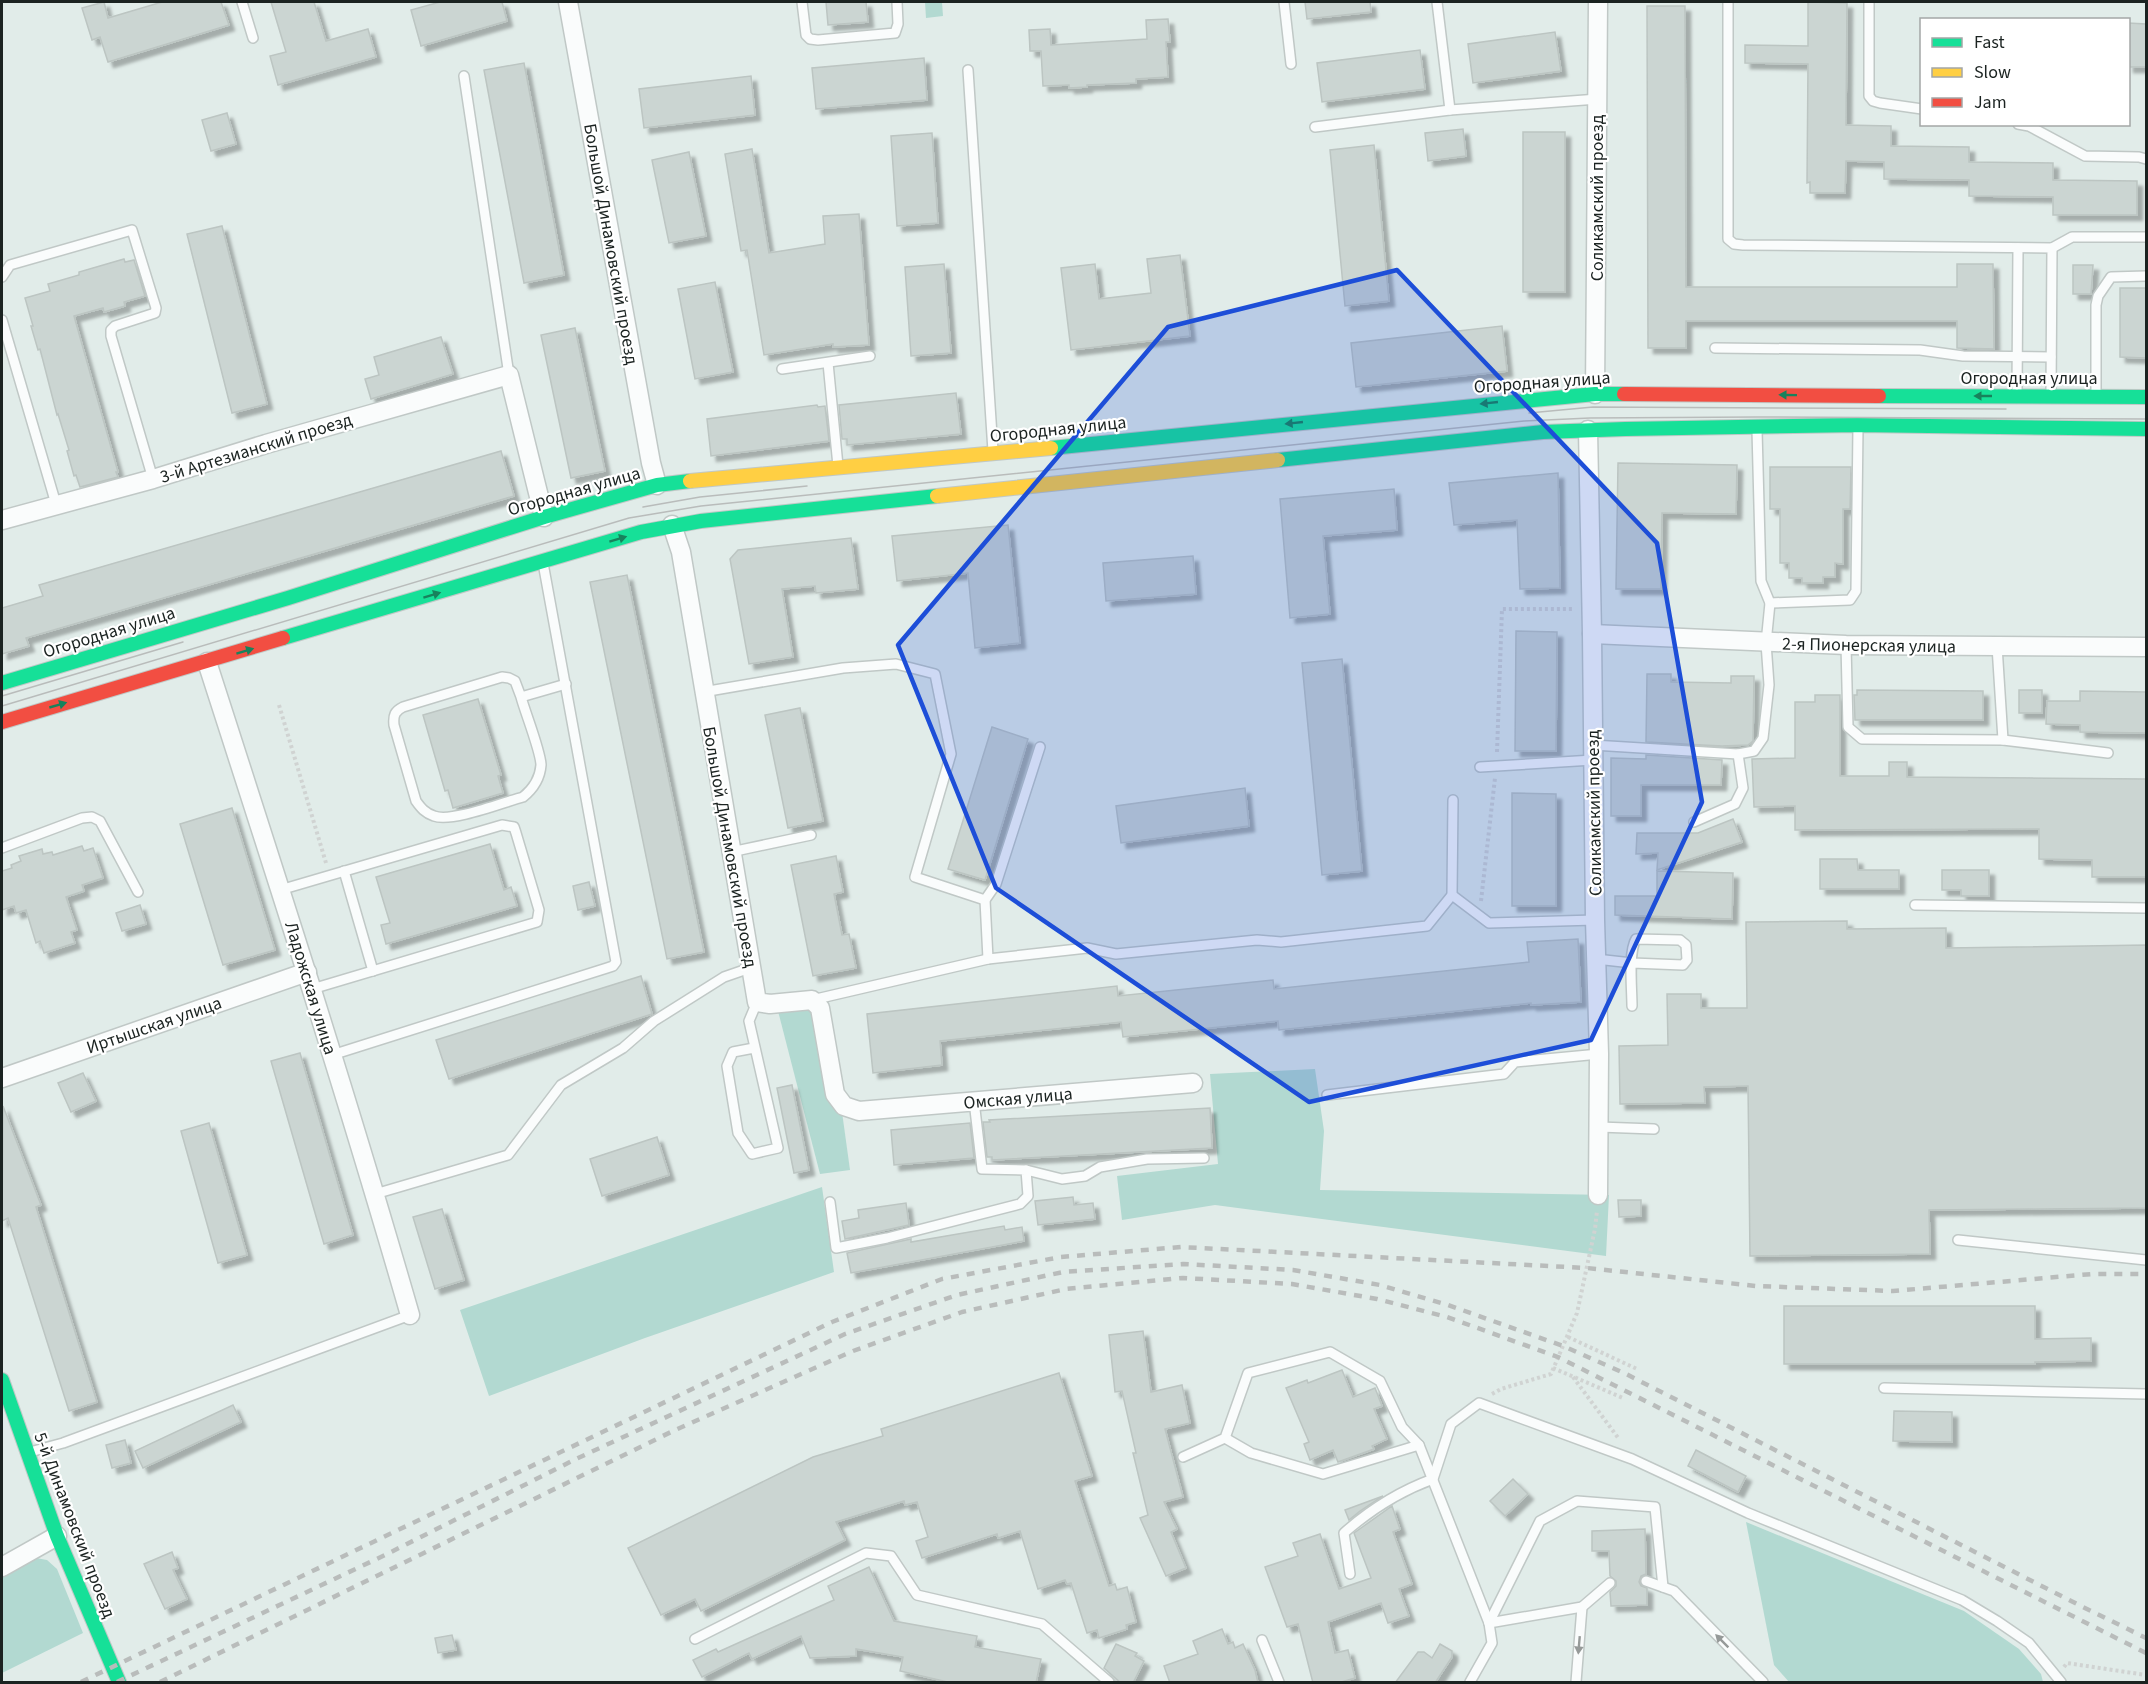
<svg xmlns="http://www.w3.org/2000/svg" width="2148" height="1684" font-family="'Source Sans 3',sans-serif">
<defs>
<filter id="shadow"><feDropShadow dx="5.5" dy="5.5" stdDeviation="1.5" flood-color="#0004"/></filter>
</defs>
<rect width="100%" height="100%" fill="#e1ece9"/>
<g fill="#b2d9d1">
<polygon points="925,2 942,2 943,16 926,18"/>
<polygon points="807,1008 815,1013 842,1112 850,1170 820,1174 778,1011"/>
<polygon points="1315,1069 1324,1131 1320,1190 1609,1195 1606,1256 1215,1205 1122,1220 1117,1176 1218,1164 1210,1074"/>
<polygon points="822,1187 834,1272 645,1338 489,1396 460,1310"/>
<polygon points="1746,1522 1964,1611 2019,1649 2041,1674 2043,1682 1789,1682 1774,1665"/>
<polygon points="36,1558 47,1560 57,1569 83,1633 2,1673 2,1577"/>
</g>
<g fill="#cbd5d2" stroke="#bcc5c2" stroke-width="1.5" filter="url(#shadow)">
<polygon points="104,2 108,18 162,2 221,2 229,25 108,62 100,37 92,40 82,8"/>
<polygon points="271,2 314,2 326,41 368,29 376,57 278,85 270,56 286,52"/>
<polygon points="440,2 502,2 507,21 421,46 411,10"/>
<polygon points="826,2 866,2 868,22 828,25"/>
<polygon points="1305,2 1370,2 1371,12 1307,19"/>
<polygon points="1808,2 1847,3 1846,125 1891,126 1891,146 1969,147 1969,162 2053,163 2053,180 2137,181 2137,215 2053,215 2053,197 1969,196 1969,180 1884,179 1884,162 1846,161 1845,193 1810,193 1810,182 1807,183 1808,64 1745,63 1745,45 1808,46"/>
<polygon points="1647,6 1685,6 1686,287 1957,287 1957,264 1993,264 1994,349 1957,348 1957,321 1686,321 1686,348 1648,348"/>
<polygon points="1168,19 1170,42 1166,42 1168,77 1136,79 1136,83 1087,85 1087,87 1069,88 1069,85 1043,86 1041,51 1030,51 1029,30 1050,29 1051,45 1147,39 1146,20"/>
<polygon points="2128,23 2146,24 2146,67 2128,67"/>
<polygon points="1555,32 1561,71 1473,83 1468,44"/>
<polygon points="1420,50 1425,89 1322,102 1317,63"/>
<polygon points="924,58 927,100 816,109 812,68"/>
<polygon points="524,63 564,275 524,283 484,70"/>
<polygon points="751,76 755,115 644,128 639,89"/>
<polygon points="227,113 236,144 211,151 202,120"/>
<polygon points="1463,129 1466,156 1428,161 1425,133"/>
<rect x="1523" y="132" width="42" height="160"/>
<polygon points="932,133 938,223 897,226 891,136"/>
<polygon points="1374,145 1389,301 1345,306 1330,150"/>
<polygon points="752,149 769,253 825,244 823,216 859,214 869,345 833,347 833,344 764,355 747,250 741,251 725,154"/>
<polygon points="689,152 706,236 669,243 652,160"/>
<polygon points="222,226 267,404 232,413 187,234"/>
<polygon points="1180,255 1190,336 1071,350 1061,268 1095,264 1099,299 1151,293 1147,259"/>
<polygon points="124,259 125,262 134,260 145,296 124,302 125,306 104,312 103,308 74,316 118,472 116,472 118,477 80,487 76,475 74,476 67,451 69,450 58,414 57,415 40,349 38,350 31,326 33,326 25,298 50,291 48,284 79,275 79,272"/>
<polygon points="944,264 951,353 911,356 905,267"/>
<polygon points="2073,265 2093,265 2091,294 2073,294"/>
<polygon points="715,282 733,372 695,379 678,289"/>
<polygon points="2120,288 2146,288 2146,358 2120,357"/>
<polygon points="1502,326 1507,371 1356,387 1351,343"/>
<polygon points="575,328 605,471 571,478 541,335"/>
<polygon points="441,337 453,374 371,399 365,379 379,375 374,357"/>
<polygon points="956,393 961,434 847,445 847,439 842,439 839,405"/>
<polygon points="817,405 818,407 825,406 829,441 711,456 707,419"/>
<polygon points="501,451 514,496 26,638 29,646 2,654 2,608 43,596 39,585"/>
<polygon points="1618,463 1737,465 1736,514 1662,513 1661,589 1616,589"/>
<polygon points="1770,467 1851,467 1850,509 1843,509 1843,564 1835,563 1835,577 1823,577 1823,583 1802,583 1802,578 1789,578 1789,563 1780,563 1780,509 1770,509"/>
<polygon points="1558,473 1560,588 1520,589 1517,520 1454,525 1449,483"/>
<polygon points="1394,489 1397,530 1323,536 1330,614 1290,618 1280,499"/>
<polygon points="1008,525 1020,643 975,648 968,573 897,581 892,536"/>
<polygon points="851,538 858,589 816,593 815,586 782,589 793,657 749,664 730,559 738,550"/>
<polygon points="1193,556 1196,594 1106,601 1103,563"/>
<polygon points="627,575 704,952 667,959 590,582"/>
<polygon points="1516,631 1557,632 1556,751 1515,751"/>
<polygon points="1342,659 1362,871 1322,875 1302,663"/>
<polygon points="1647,674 1671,674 1671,682 1731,683 1731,676 1754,676 1753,741 1748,745 1722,746 1646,742"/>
<polygon points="1857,690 1983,691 1983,720 1855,720 1854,695 1857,695"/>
<rect x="2019" y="690" width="23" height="23"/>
<polygon points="2080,691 2146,692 2146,733 2080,732 2080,725 2046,724 2047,701 2080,701"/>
<polygon points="1815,695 1840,695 1840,776 1889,776 1889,762 1907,762 1907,777 2146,779 2146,877 2092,877 2092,860 2039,859 2039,829 1795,830 1795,806 1754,807 1752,759 1795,758 1795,702 1815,702"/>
<polygon points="478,699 501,775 498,776 503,793 453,808 448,790 445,791 423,715"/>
<polygon points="800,708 823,821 788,828 765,715"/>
<polygon points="992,727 1028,739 985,880 948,869"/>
<polygon points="1646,755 1722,760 1721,785 1641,785 1641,816 1611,816 1611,758 1646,759"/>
<polygon points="1245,788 1249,826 1121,843 1116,806"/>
<polygon points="1512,793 1556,794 1556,906 1512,906"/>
<polygon points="232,808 275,950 223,965 180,824"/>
<polygon points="1733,819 1742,842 1657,870 1658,853 1636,854 1637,833 1698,833"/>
<polygon points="490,844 504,890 511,887 517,906 386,944 381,925 390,923 376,877"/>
<polygon points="82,846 84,851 93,848 103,878 82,885 84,891 66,897 77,930 71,932 75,943 44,953 40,941 36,943 26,910 16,913 14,906 2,910 2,871 12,868 11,865 21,861 19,856 42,849 43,854 52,852 53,855"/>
<polygon points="836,856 843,892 834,894 842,935 849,934 856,968 813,976 791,865"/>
<polygon points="1820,859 1857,859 1858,870 1899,870 1899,889 1820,889"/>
<polygon points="1942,870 1989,870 1989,896 1961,896 1961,890 1942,890"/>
<polygon points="1657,871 1733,873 1732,919 1615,915 1615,896 1657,896"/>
<polygon points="589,882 595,906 578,910 573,886"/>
<polygon points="140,905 146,924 122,931 116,913"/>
<polygon points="1847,921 1847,929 1946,928 1946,948 2146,945 2146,1208 1929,1210 1930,1254 1750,1256 1748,1086 1704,1087 1705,1103 1620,1104 1619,1046 1668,1045 1667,994 1701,994 1701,1008 1747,1008 1746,922"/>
<polygon points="1578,939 1581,1002 1531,1005 1531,1003 1279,1030 1278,1021 1123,1037 1121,1022 940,1041 942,1065 873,1073 867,1014 1117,986 1118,996 1273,980 1274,989 1529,962 1527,942"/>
<polygon points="641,976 652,1014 449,1079 436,1040"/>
<polygon points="300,1053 353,1235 324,1244 271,1061"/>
<polygon points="83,1073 96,1101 71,1112 58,1083"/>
<polygon points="792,1085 809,1170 794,1173 777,1088"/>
<polygon points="3,1106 41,1205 36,1207 97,1402 69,1411 8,1218 2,1221"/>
<polygon points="1210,1108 1212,1148 992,1160 992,1157 987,1157 983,1122 990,1122 989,1120"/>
<polygon points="209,1123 247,1255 218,1263 181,1131"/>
<polygon points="970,1123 974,1158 894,1165 891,1130"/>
<polygon points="657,1137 669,1175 602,1196 590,1159"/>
<polygon points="1073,1197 1074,1205 1093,1203 1095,1219 1038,1225 1035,1201"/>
<polygon points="1618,1200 1641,1200 1641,1216 1619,1217"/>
<polygon points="906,1203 909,1225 845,1239 842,1221 859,1218 858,1210"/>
<polygon points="442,1209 464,1280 435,1289 413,1217"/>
<polygon points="1004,1226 1005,1230 1022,1227 1024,1241 851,1273 847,1253 911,1239 911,1242"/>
<polygon points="1784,1306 2035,1306 2035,1339 2091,1338 2091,1361 2035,1362 2035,1364 1784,1364"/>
<polygon points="1143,1331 1151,1392 1182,1385 1190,1423 1165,1429 1183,1497 1164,1502 1177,1529 1171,1532 1186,1568 1166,1576 1140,1518 1148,1515 1133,1453 1136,1453 1122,1391 1115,1392 1109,1335"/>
<polygon points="1342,1370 1353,1397 1375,1388 1382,1406 1374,1409 1387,1439 1372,1446 1374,1449 1338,1462 1333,1450 1310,1460 1304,1444 1309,1442 1286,1388 1307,1380 1308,1383"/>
<polygon points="1059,1373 1092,1476 1075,1481 1109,1586 1115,1584 1117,1590 1127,1587 1136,1622 1126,1625 1127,1629 1099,1638 1097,1630 1087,1633 1071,1583 1067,1584 1065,1580 1038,1589 1020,1531 998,1538 997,1534 922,1558 916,1541 928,1537 917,1502 905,1505 904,1501 836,1522 845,1540 701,1611 695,1599 661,1615 628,1548 813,1457 883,1436 881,1429"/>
<polygon points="233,1405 241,1422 143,1468 135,1451"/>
<polygon points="1894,1411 1952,1412 1952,1442 1893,1441"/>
<polygon points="125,1440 131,1463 112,1468 106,1445"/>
<polygon points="1696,1450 1746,1476 1738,1492 1688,1466"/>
<polygon points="1513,1479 1528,1494 1505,1516 1490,1501"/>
<polygon points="1383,1496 1360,1511 1349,1520 1345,1510"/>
<polygon points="1392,1506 1400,1529 1393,1532 1412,1584 1399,1589 1409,1616 1388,1623 1381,1603 1328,1622 1335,1653 1348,1650 1355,1678 1338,1683 1313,1683 1298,1624 1287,1627 1265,1567 1298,1556 1293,1543 1320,1534 1339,1589 1371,1578 1354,1533"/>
<polygon points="1645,1529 1646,1574 1641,1576 1639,1582 1641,1586 1647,1588 1647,1605 1611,1606 1610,1592 1616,1586 1616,1581 1610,1576 1609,1551 1592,1551 1592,1531"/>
<polygon points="172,1552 178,1568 173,1570 187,1599 165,1609 144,1564"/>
<polygon points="869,1567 894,1621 977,1636 975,1647 1041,1659 1036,1683 952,1683 900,1671 903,1657 856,1649 856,1656 810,1658 801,1636 752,1659 749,1653 702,1677 693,1660 716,1649 718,1652 834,1600 828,1586"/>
<polygon points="1222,1629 1228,1644 1233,1642 1235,1648 1243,1644 1255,1670 1258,1683 1170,1683 1164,1666 1198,1654 1193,1641"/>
<polygon points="452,1635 456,1650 438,1653 435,1638"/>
<polygon points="1116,1644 1137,1653 1135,1656 1144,1661 1133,1683 1121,1683 1104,1668"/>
<polygon points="1440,1644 1452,1651 1452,1657 1435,1683 1395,1683 1418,1652 1424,1652 1432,1658"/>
</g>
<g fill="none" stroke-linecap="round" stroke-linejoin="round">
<defs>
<g id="lane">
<polyline points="242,2 253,38"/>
<polyline points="802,2 806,35 810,39 818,40 895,33 898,24 897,2"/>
<polyline points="1284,2 1291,64"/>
<polyline points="1437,2 1450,110"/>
<polyline points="1728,2 1728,239 1734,244 1743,245 2052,248 2051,394"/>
<polyline points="1869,2 1869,96 1873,101 1880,103 1922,109"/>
<polyline points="968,70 993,451"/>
<polyline points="464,76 509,375"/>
<polyline points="2018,124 2029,126 2085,156 2139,157 2146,159"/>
<polyline points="1315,127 1450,110 1598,99"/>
<polyline points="2052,248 2072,237 2146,237"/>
<polyline points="2,277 10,265 132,230 156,308 155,313 115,326 111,330 111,336 153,479"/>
<polyline points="2,320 56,504"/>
<polyline points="1715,348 1920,350 1963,356 2051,357"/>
<polyline points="828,363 838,466"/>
<polyline points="782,369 870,356"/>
<polyline points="2017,394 2018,248"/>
<polyline points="2096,394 2096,305 2098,296 2111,277 2146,276"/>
<polyline points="1770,603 1850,600 1856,591 1858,427"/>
<polyline points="1846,645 1848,727 1862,739 2003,740 2108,753"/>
<polyline points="1997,646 2003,740"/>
<polyline points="703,692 843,668 896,664 935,674 951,754 915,877 985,900"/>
<path d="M521 697 515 681 509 678 502 677 403 707C395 711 393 715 394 725L416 801C421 808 425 813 434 816 451 823 504 802 523 797 533 789 540 778 541 765 541 752 525 712 521 697L566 684"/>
<polyline points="1593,745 1738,754 1754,751 1763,738 1769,685 1766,643 1770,603 1761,581 1757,430"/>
<polyline points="1480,767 1593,760"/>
<polyline points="1694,822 1735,804 1743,788 1738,754"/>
<polyline points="2,848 82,818 92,817 100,821 138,892"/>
<polyline points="731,852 811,835"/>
<polyline points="344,871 373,971"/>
<polyline points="280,890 502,825 514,827 516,833 539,910 537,922 312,989"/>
<polyline points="1452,895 1489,923 1595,920"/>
<polyline points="1915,905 2146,908"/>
<polyline points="988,959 985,900 996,884 1040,747"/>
<path d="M1596 959 1632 963 1683 965 1687 960 1686 945 1680 940 1636 939C1628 952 1632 989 1632 1006"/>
<polyline points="812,1000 988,959 1087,948 1116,954 1257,940 1281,942 1427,926 1452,895 1453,800"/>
<polyline points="754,1048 733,1052 727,1066 738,1133 752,1154 778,1148 749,1021 757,1002"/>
<polyline points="332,1055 607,968 613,966 616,962 543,563"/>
<polyline points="1327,1095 1504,1074 1515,1062 1599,1054"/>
<polyline points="1599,1127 1654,1129"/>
<polyline points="1026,1170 1062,1179 1085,1176 1100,1167 1147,1159 1204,1158"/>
<polyline points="375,1194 508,1155 561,1085 623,1048 654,1021 724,977 750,968"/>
<polyline points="830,1202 836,1248 887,1238 1020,1204 1028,1196 1026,1170 982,1169 974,1101"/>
<polyline points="1958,1240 2146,1260"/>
<polyline points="1884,1388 2146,1394"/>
<polyline points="1225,1438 1251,1453 1323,1474 1419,1445"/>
<polyline points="30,1452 63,1443 410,1315"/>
<polyline points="1183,1457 1225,1438 1248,1373 1330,1352 1380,1381 1402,1427 1419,1445 1489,1623 1492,1643 1470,1682"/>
<path d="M1350 1574 1344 1533C1370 1510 1400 1491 1433 1479L1451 1424 1479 1403 1632 1459 1748 1513 1962 1600 1997 1621 2029 1643 2061 1682"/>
<polyline points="1646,1581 1674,1591 1763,1682"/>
<polyline points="1489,1623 1540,1521 1577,1501 1655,1507 1663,1587"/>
<polyline points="1489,1623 1582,1607 1610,1583"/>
<polyline points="695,1639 866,1553 891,1556 917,1595 1042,1624 1109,1682"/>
<polyline points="1262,1640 1279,1682"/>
<polyline points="1576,1682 1582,1607"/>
</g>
<g id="street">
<polyline points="568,2 651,463 657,485"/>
<polyline points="1595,394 1598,2"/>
<polyline points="1588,430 1592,634 1595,920 1599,1054 1598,1195"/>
<polyline points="2,520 153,479 266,444 509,375 544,517"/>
<polyline points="672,525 681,552 757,1002 770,1004 812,1000 820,1008 835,1094 844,1106 859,1111 1193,1083"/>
<polyline points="1592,634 1846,645 2146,647"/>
<path d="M207 662C277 879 347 1096 410 1315"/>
<polyline points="2,1078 307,972"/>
<polyline points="2,1567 57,1536"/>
</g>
<g id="fast">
<polyline points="1879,396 2146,397"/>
<polyline points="1051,448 1595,394 1624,394"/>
<polyline points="1278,460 1543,432 1625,429 1858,425 2146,429"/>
<polyline points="283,638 641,532 701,521 937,496"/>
<polyline points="2,683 288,598 544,517 657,485 690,481"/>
<polyline points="2,1380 57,1536 119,1682"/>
</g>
<g id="slow">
<polyline points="690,481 1051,448"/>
<polyline points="937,496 1278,460"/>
</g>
<g id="jam">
<polyline points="1624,394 1879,396"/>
<polyline points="2,722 283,638"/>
</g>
</defs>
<use href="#lane" stroke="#c0c8c6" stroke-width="12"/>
<use href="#street" stroke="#c0c8c6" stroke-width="21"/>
<use href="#fast" stroke="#c0c8c6" stroke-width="16"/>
<use href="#slow" stroke="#c0c8c6" stroke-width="16"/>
<use href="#jam" stroke="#c0c8c6" stroke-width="16"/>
<g stroke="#d0d3d2" stroke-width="4" stroke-dasharray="3 3" stroke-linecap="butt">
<polyline points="279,705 326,863"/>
<polyline points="1497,752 1502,609 1573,609"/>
<polyline points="1481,901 1495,778"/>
<polyline points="1568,1337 1637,1369"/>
<polyline points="1553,1368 1623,1398"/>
<polyline points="1573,1377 1619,1439"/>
<polyline points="1492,1394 1501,1389 1551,1374 1577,1313 1595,1229 1597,1211"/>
<polyline points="2064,1667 2067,1663 2146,1675"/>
</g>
<use href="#lane" stroke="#fafcfc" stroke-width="9"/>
<use href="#street" stroke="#fafcfc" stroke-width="18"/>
<use href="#fast" stroke="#16e098" stroke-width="14"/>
<use href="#slow" stroke="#ffcf43" stroke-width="14"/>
<use href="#jam" stroke="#f24e42" stroke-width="14"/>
<g stroke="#b9bcbb" stroke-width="1.5">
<polyline points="1529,413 1593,407 2006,409"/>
<polyline points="643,507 700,497 807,486"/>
<polyline points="2,696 183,642"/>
<polyline points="2,706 629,518 701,506 1524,421 1590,418 1757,417 2146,419"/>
</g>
<g stroke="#b9bcbb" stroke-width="4.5" stroke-dasharray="8 8" stroke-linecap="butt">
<polyline points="81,1682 832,1322 942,1279 1061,1257 1181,1247 1587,1268 1756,1286 1893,1291 2092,1274 2146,1274"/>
<polyline points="117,1682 385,1555 576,1459 845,1334 957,1295 1063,1272 1183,1264 1293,1270 1380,1285 1448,1305 1563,1346 1626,1374 2079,1605 2146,1638"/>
<polyline points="160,1682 673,1431 853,1351 962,1312 1066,1289 1183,1278 1292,1284 1377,1299 1447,1317 1558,1357 2146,1653"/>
</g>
</g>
<defs><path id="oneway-solid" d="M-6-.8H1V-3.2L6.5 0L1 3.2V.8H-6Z" transform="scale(1.5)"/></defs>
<g fill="#18825c">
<use href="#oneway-solid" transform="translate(1788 395) rotate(-179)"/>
<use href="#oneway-solid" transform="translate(1983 396) rotate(180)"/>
<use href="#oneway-solid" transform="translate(1489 403) rotate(174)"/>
<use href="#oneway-solid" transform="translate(1294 423) rotate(174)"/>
<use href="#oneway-solid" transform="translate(618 539) rotate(-17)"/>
<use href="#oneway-solid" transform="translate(432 595) rotate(-17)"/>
<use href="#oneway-solid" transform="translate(245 651) rotate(-17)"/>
<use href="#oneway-solid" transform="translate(58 705) rotate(-16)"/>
</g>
<g fill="#969a99">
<use href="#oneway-solid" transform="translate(1722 1641) rotate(-135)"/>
<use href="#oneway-solid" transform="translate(1579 1645) rotate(95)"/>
</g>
<path fill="#1d4ed8" fill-opacity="0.2" stroke="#1d4ed8" stroke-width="4.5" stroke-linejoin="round" d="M1397 270 1657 543 1702 802 1591 1040 1309 1102 996 888 898 645 1168 327Z"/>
<g text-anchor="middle" stroke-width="4.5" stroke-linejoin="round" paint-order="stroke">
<g font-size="18" fill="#1b2321" stroke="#fff">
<text transform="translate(1597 198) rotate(-90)" y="6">Соликамский проезд</text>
<text transform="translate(611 244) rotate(80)" y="6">Большой Динамовский проезд</text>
<text x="2029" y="384">Огородная улица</text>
<text transform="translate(1542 382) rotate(-4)" y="6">Огородная улица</text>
<text transform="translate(1058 429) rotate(-6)" y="6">Огородная улица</text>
<text transform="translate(256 448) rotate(-17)" y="6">3-й Артезианский проезд</text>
<text transform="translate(574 491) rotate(-16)" y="6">Огородная улица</text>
<text transform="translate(109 632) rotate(-17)" y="6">Огородная улица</text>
<text transform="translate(1869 645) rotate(1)" y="6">2-я Пионерская улица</text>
<text transform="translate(1594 813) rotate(-91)" y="6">Соликамский проезд</text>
<text transform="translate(730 847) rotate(80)" y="6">Большой Динамовский проезд</text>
<text transform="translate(311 988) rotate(73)" y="6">Ладожская улица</text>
<text transform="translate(154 1025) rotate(-19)" y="6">Иртышская улица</text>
<text transform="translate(1018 1098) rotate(-5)" y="6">Омская улица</text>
<text transform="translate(75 1525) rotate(69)" y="6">5-й Динамовский проезд</text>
</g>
</g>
<rect width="2148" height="1684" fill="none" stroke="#1b2321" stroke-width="6"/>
<rect x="1920" y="18" width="210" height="108" fill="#ffffff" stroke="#a4a7a6" stroke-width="1.5"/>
<rect x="1932" y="38" width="30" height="9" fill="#16e098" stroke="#a4a7a6" stroke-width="1.5"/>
<text x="1974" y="48" font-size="18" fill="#1b2321">Fast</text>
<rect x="1932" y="68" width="30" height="9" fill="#ffcf43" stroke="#a4a7a6" stroke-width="1.5"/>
<text x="1974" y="78" font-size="18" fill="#1b2321">Slow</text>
<rect x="1932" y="98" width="30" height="9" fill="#f24e42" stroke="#a4a7a6" stroke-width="1.5"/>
<text x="1974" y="108" font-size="18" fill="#1b2321">Jam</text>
</svg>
